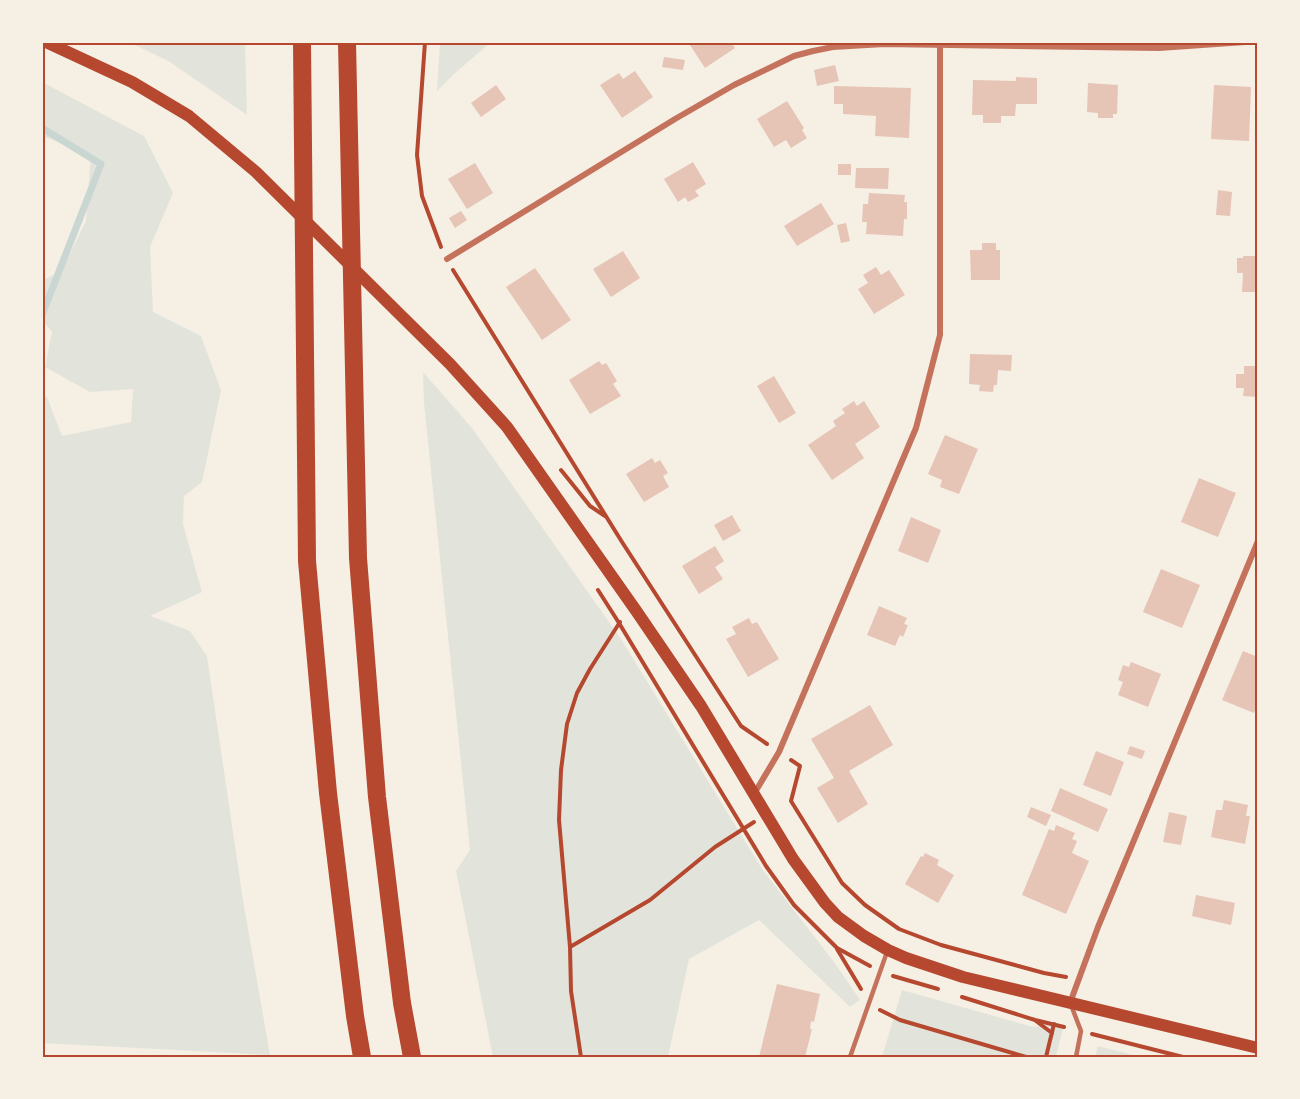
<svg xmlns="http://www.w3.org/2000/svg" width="1300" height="1099" font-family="'Varela Round',sans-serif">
<rect width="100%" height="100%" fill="#f6efe4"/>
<g fill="#e2e4dc">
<polygon points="129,42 245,42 247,115 170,62"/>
<polygon points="440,42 491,42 454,74 437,91"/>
<polygon points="42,82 144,136 173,193 150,247 153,312 201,336 221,390 202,482 184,496 183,524 202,592 150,616 190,631 207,656 243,900 270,1055 42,1043 42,395 47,397 62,436 131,422 133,389 90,392 45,367 52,332 42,320 42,281 62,270 86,221 91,154 42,136"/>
<polygon points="423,372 472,428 621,639 762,869 834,962 860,1000 850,1007 759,920 689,959 668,1057 493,1057 456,871 470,850 424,403"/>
<polygon points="902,990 1033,1027 1054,1024 1063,1028 1056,1057 882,1057"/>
<polygon points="1098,1046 1142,1057 1095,1057"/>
</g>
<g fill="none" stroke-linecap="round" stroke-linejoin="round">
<polyline stroke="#c9d6d2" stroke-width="7" points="42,128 101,164 42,315"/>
</g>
<g fill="#e6c5b7">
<polygon points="688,42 731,42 735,48 705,68"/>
<polygon points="664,57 685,60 683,70 662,67"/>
<polygon points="835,65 839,81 817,86 814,70"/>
<polygon points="635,71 653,97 622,118 600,85 619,73 623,79"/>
<polygon points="1016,77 1037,78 1037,104 1016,104 1015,116 1001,116 1001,123 983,123 983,115 972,115 973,80 1016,81"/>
<polygon points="1088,83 1118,85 1117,114 1113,114 1113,118 1098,118 1098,113 1087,112"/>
<polygon points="496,85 506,99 481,117 471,103"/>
<polygon points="1214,85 1251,87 1249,141 1211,139"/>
<polygon points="834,86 911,88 909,138 875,136 876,116 843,114 843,104 834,104"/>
<polygon points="787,101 804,128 802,130 807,138 791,148 786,140 774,147 757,119"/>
<polygon points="693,162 706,184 695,191 699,196 688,202 685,197 678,202 664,179"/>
<polygon points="475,163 493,193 467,209 448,179"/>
<rect x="838" y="164" width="13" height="11"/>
<polygon points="856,168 889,168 888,189 855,188"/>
<polygon points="1218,190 1232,192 1230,216 1216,215"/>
<polygon points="869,193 905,195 904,202 907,202 907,219 904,219 903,236 866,234 867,222 862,222 863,204 868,204"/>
<polygon points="821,203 834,224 797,246 784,226"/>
<polygon points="461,211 467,220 455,228 449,218"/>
<polygon points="846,223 850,241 841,243 837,225"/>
<polygon points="982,243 996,243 996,250 1000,250 1000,280 971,280 970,250 982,250"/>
<polygon points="623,251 640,278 611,297 593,269"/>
<polygon points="1243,256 1258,256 1258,292 1242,292 1243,273 1237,273 1237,258 1243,258"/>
<polygon points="876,267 881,275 889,270 905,295 874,314 858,289 868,283 863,275"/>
<polygon points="535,268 571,320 542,340 506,287"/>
<polygon points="970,354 1012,355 1011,371 998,370 997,385 994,385 993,392 979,391 980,385 969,384"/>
<polygon points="599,361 602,365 606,363 617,381 613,384 621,396 590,414 569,380"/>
<polygon points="1244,366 1258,366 1258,397 1243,396 1244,388 1236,388 1236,374 1244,374"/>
<polygon points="774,376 796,413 779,423 757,386"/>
<polygon points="854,401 857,406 864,401 880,427 855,444 864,458 832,480 808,445 836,426 833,421 845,413 842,409"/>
<polygon points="945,435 978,449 959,494 940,487 942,480 928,474"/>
<polygon points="652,458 655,463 660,460 668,473 663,476 669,487 644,502 626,474"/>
<polygon points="1199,478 1236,493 1218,537 1181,522"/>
<polygon points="732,515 741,531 723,541 714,525"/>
<polygon points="911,517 941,530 928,563 898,551"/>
<polygon points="715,546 724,561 715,567 723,579 699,594 682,566"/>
<polygon points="1161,569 1200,585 1182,628 1143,612"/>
<polygon points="879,606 907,618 904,624 908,625 903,637 900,635 895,646 867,635"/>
<polygon points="749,618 752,624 757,622 779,659 748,677 726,639 736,634 732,627"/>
<polygon points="1243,651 1258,657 1258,703 1254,713 1222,700"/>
<polygon points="1131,662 1161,674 1148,707 1118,695 1123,682 1118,680 1123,665 1129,667"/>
<polygon points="870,705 893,745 849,771 868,804 838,823 817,788 834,778 811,739"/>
<polygon points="1130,746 1145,751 1142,759 1127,754"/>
<polygon points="1096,751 1124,762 1111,796 1083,785"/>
<polygon points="1060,788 1108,809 1098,832 1051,811"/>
<polygon points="1224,800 1248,805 1246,816 1250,816 1245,844 1211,837 1216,810 1222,810"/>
<polygon points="1031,807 1051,815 1046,826 1027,817"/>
<polygon points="1169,812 1187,816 1181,845 1163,842"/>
<polygon points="1056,825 1075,833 1072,839 1077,841 1072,853 1089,861 1066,914 1022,895 1049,829 1054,831"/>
<polygon points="925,853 939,860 937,865 954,875 938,903 905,884 921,856 923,857"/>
<polygon points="1196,895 1235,903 1231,925 1192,916"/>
<polygon points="777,984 820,994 814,1022 811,1021 810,1029 812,1029 805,1057 759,1057"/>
</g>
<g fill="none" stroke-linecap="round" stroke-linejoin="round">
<g stroke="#b5482f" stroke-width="4">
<polyline points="425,42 417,155 422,196 441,247"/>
<polyline points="453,270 622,542 741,726 767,744"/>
<polyline points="561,470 590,506 605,516"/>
<polyline points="598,590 619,623 766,866 794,905 837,948 870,966"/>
<polyline points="791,760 800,766 791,801 842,883 865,905 899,929 941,945 1044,973 1066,977"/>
<polyline points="570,947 650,900 715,847 754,822"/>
<polyline points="837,949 861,989"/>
<polyline points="893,976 938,989"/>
<polyline points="962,997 1035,1020 1064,1027"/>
<polyline points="880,1010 900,1020 1026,1057"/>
<polyline points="1036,1021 1052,1033"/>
<polyline points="1092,1034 1183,1057"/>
<polyline points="581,1057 571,991 570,947 559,820 561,770 567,724 577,693 590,669 620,622"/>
<polyline points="1046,1057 1054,1024"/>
</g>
<g stroke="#c5725c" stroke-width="4.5">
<polyline points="1071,1005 1081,1031 1076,1057"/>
<polyline points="850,1057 887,952"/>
</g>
<g stroke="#c5725c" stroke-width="6">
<polyline points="447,259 675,119 734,85 794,56 813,51 833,47 884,44 1159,48 1245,42"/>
<polyline points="754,794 779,752 916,428 940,335 940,44"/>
<polyline points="1070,1003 1098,927 1258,541"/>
</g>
<polyline stroke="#b5482f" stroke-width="12" points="46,42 132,82 189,116 256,172 450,364 507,427 637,612 701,706 793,859 825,903 838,917 864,936 888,950 906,958 963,977 1258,1048"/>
<g stroke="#b5482f" stroke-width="18">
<polyline points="302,42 307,561 328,793 355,1016 362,1057"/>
<polyline points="347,42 358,558 377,797 402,1003 412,1057"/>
</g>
</g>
<rect width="1300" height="1099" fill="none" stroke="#f6efe4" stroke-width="87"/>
<rect x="44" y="44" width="1212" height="1012" fill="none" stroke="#b5482f" stroke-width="2"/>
</svg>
